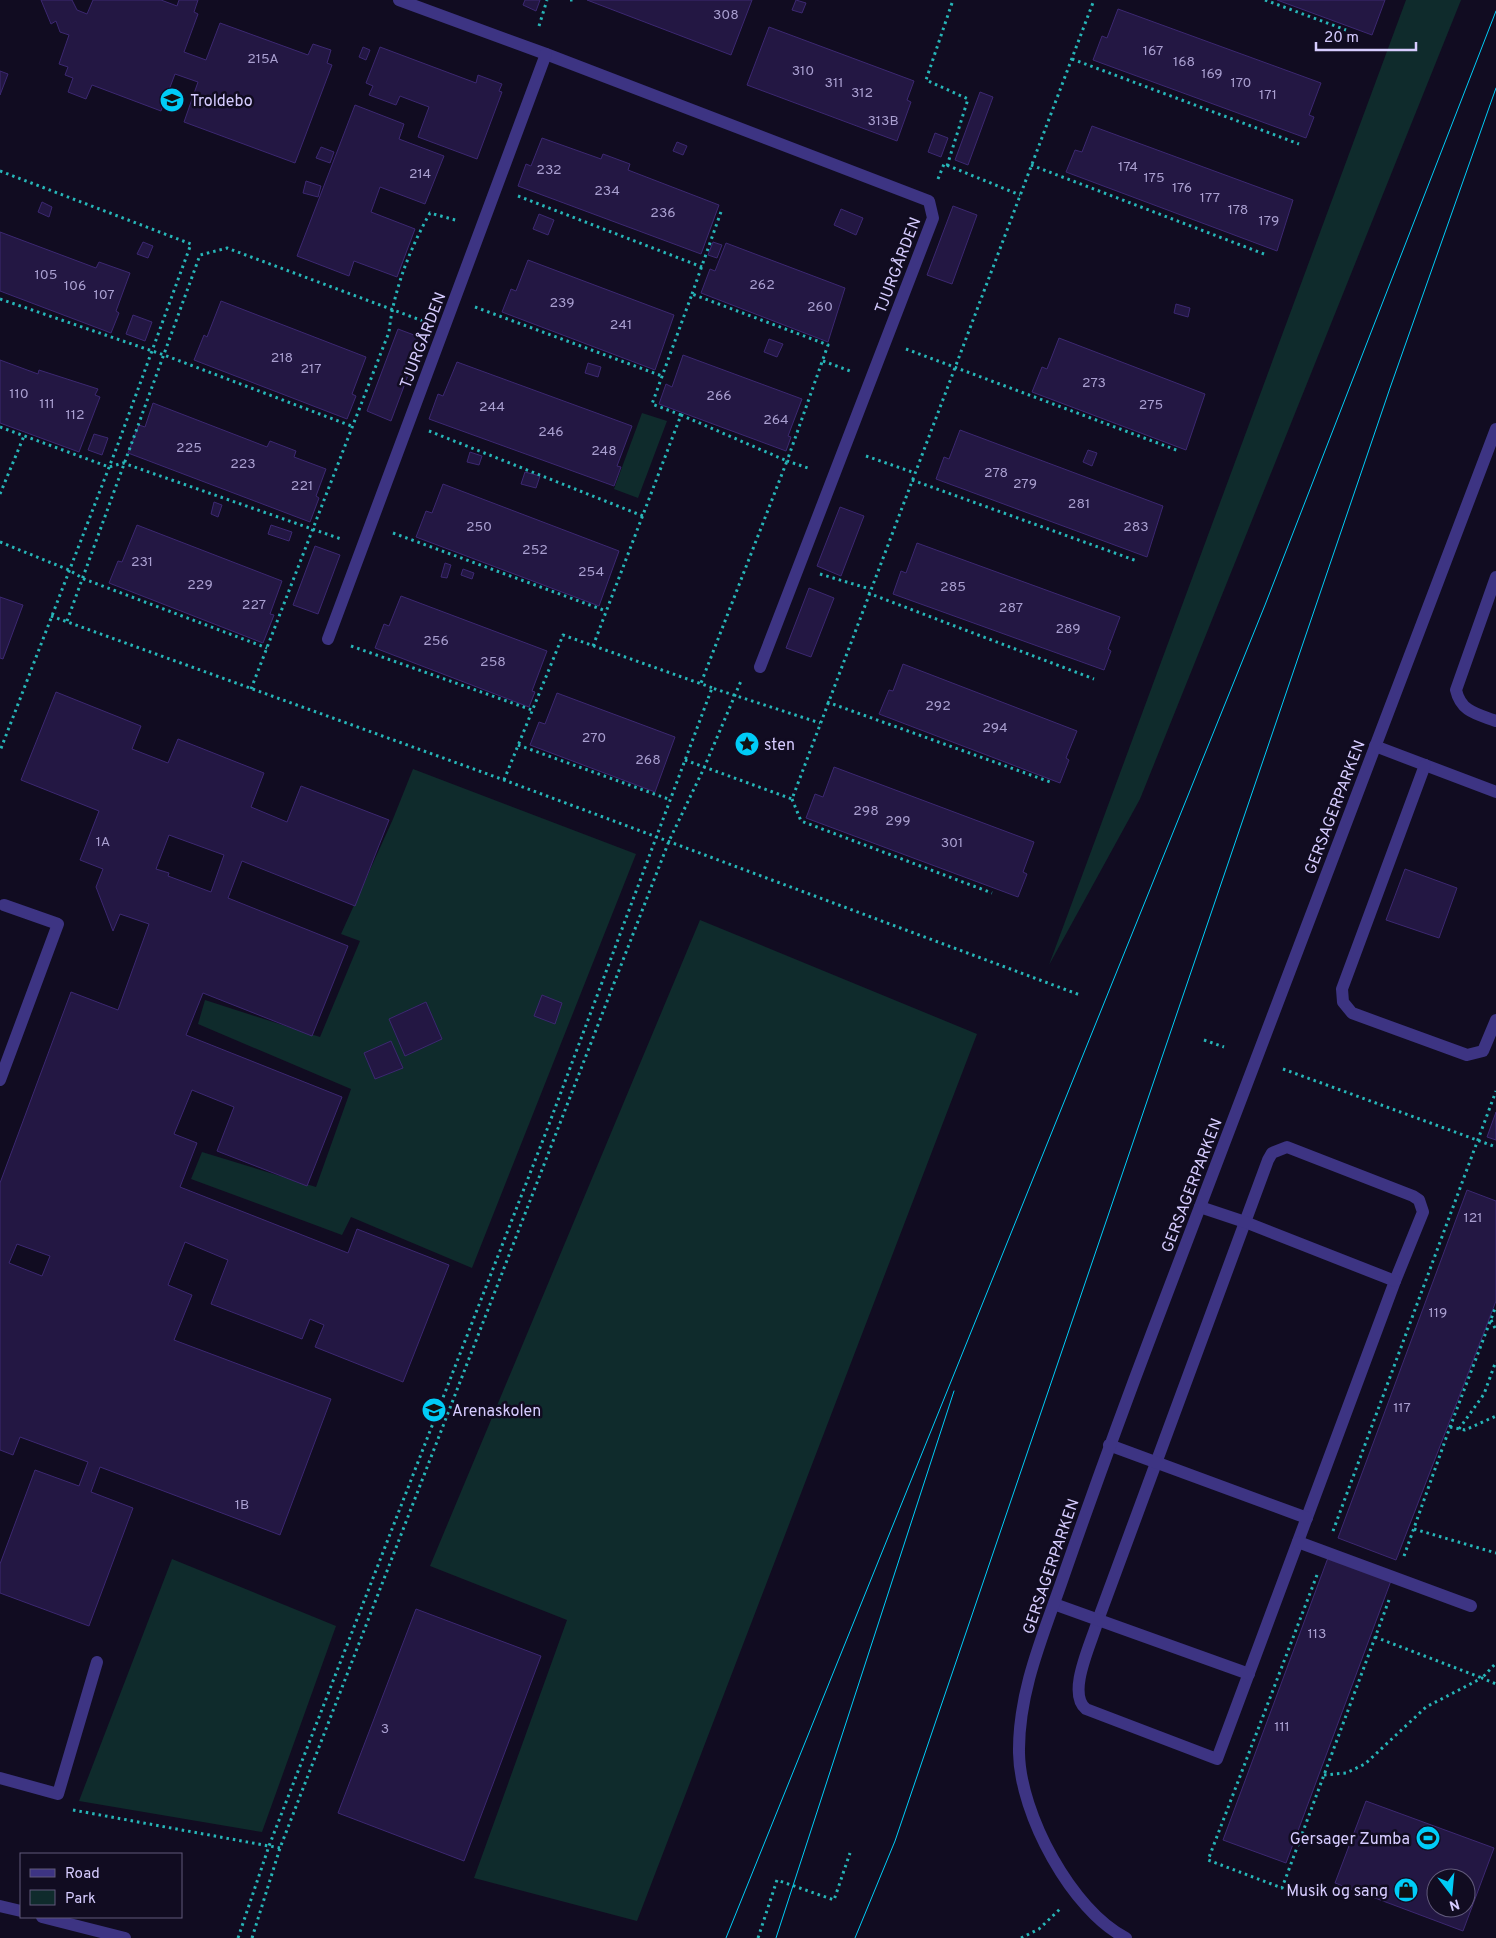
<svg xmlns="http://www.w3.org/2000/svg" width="1496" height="1938" font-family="Overpass,sans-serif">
<rect width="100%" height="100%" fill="#110c21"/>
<g fill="#0f2b2c">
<polygon points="1406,0 1461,0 1140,799 1049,965"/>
<polygon points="642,413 667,421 638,498 614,489"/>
<polygon points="413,769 636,854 472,1268 351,1217 342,1235 191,1179 202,1152 316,1187 351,1089 198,1024 205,1000 320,1037 360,941 341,934 393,819"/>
<polygon points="700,920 977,1034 637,1921 474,1878 567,1620 430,1566"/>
<polygon points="172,1559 336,1626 262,1832 79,1801"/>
</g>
<g fill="#231743" stroke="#3c2871" fill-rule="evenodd">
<polygon points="41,0 72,0 77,10 87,14 93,0 161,0 177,6 179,0 198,0 194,12 198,14 184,52 206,60 220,23 308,55 313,44 331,50 327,63 332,65 295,163 184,122 198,82 175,74 161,111 92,85 86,99 68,92 73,78 65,75 68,67 59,64 69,35 60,32 56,21 51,24"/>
<polygon points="525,0 540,0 536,11 523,5"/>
<polygon points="587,0 752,0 731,55"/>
<polygon points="796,0 806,3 802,13 792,10"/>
<polygon points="1277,0 1385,0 1372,35"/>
<polygon points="1118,9 1321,83 1309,115 1314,117 1306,138 1093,60 1102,36 1107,38"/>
<polygon points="769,27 914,81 907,100 911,102 897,141 747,85"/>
<polygon points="363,47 370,50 366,60 359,57"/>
<polygon points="380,47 476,83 478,75 502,84 499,91 502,92 477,159 418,137 429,107 400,96 396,105 369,95 373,86 366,83"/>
<polygon points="0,71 8,74 0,95"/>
<polygon points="980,92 993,97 968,165 955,160"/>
<polygon points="355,105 404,124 399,139 444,156 425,204 380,187 371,212 415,229 397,277 354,261 349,276 297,256"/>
<polygon points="1092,126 1293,200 1277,251 1066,172 1075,150 1082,152"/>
<polygon points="935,133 948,138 941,157 928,152"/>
<polygon points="542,138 601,159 603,154 630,164 628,170 719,205 701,254 518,186 526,164 531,166"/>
<polygon points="677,142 687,146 683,155 673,151"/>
<polygon points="321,147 334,152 330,163 316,158"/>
<polygon points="306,181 321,186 318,197 303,193"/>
<polygon points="42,202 52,207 49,217 38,212"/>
<polygon points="953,206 977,215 952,284 927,275"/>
<polygon points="841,209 863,218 856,235 834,225"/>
<polygon points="539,214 554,220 548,235 533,229"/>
<polygon points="0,232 96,268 99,262 130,273 116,311 119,313 111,333 0,291"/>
<polygon points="143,242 153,246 148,258 137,254"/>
<polygon points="713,242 722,245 717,258 708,255"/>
<polygon points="726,243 845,288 828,342 701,293 710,269 715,271"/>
<polygon points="528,260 674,315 655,370 502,312 511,289 516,291"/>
<polygon points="221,301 366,357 352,394 356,396 347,419 194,360 204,335 207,337"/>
<polygon points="1176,304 1190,308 1188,317 1174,313"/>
<polygon points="133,315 152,322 145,341 126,334"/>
<polygon points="398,329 422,338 391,421 367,411"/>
<polygon points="1059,338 1205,394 1186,450 1032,392 1042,367 1047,369"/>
<polygon points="769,339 783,344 777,357 764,352"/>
<polygon points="683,355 802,399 788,436 791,437 786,451 659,404 666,384 672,387"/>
<polygon points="0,360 38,374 39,370 98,389 95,395 100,397 79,452 0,423"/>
<polygon points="457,362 632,426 617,466 621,467 614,486 429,419 438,394 443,396"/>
<polygon points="588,363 601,367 598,377 585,373"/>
<polygon points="153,403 267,447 270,441 296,451 294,457 326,469 316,496 319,498 310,522 128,453 139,425 145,427"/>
<polygon points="960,430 1163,506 1147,557 936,479 944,457 949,459"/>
<polygon points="94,434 108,438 102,455 88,450"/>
<polygon points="1088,450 1097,453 1092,466 1083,462"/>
<polygon points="470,452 482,456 479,465 467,462"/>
<polygon points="525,472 540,476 536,488 521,484"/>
<polygon points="443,484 619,551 599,606 416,537 426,511 432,513"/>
<polygon points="214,502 222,505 218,517 211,514"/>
<polygon points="840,507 864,516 841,576 817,566"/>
<polygon points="137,525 282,581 270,614 274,615 263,643 109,583 118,561 122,562"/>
<polygon points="271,525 292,532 289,541 268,534"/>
<polygon points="917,543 1120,617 1108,649 1111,651 1104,670 893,594 901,571 906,573"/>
<polygon points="315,546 340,555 318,614 293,605"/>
<polygon points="445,563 451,565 447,578 441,577"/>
<polygon points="463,569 474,573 472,579 461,575"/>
<polygon points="809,588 834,598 811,657 786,648"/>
<polygon points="401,596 547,651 532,691 535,692 529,707 375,648 384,624 389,626"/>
<polygon points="0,597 23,605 3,659 0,658"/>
<polygon points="903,664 1077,731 1066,758 1069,760 1060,783 879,714 889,690 893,691"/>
<path d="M56 692 141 726 132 749 168 763 178 739 264 773 251 807 287 822 301 786 389 820 355 906 242 861 228 898 348 946 312 1036 203 993 186 1035 342 1097 307 1186 217 1151 234 1107 192 1090 174 1134 197 1143 180 1187 348 1253 357 1229 449 1265 403 1382 315 1347 324 1325 310 1319 302 1339 211 1304 228 1260 185 1242 168 1285 192 1295 174 1340 331 1399 280 1535 100 1467 91 1492 133 1508 89 1626 0 1593V1564L35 1470 79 1486 88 1462 20 1437 13 1455 0 1450V1183L71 992 118 1010 149 924 120 914 113 931 96 887 103 869 80 860 99 811 21 780ZM169 835 224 855 211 892 168 876 169 873 156 869ZM17 1244 50 1256 42 1276 9 1263Z"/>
<polygon points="557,693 675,737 655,792 530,745 539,722 545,724"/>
<polygon points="834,767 1034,842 1023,872 1027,874 1018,897 806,818 815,794 823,797"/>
<polygon points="1405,869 1457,888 1439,938 1386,920"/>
<polygon points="542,995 562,1003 555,1024 534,1016"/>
<polygon points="426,1002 442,1039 405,1056 389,1019"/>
<polygon points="391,1041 403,1068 375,1079 364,1053"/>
<polygon points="1496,1112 1496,1140 1487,1137"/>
<polygon points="1467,1190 1496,1201 1496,1301 1396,1560 1338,1538"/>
<polygon points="1329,1555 1392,1578 1286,1863 1223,1840"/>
<polygon points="416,1609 541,1656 464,1861 338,1813"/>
<path d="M1366 1801 1494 1848 1463 1931 1335 1883ZM1436 1878H1466V1908H1436Z"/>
</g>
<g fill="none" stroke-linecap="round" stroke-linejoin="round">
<g stroke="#27b6b8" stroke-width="3" stroke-dasharray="2.5 4" stroke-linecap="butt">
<polyline points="570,0 576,0"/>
<polyline points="1265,0 1346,30"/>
<polyline points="539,26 547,0"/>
<polyline points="1072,59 1299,144"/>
<polyline points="1031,165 1264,254"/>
<polyline points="947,166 968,99 926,80 953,0"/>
<polyline points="0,171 191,244 118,444 0,751"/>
<polyline points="938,179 944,164 1020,195"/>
<polyline points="518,196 702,267"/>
<polyline points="692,294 722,209"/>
<polyline points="0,299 164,355 354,427"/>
<polyline points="475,307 662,376"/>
<polyline points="906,349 1179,451"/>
<polyline points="823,361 850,371"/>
<polyline points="681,415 652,404 692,294 828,345 787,461 811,469"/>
<polyline points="0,427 109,467 123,463 341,539"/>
<polyline points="429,431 643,516"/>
<polyline points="866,456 915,473"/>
<polyline points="912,480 1137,561"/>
<polyline points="0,494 24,436"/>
<polyline points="393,533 606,611"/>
<polyline points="0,542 69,570 84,579 267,648"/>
<polyline points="820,574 870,589"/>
<polyline points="868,593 1094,679"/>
<polyline points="51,616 504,780 1080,995"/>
<polyline points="67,621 200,255 227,248 423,321"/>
<polyline points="351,646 532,710"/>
<polyline points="593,646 681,415 787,461 701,683"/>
<path d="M251 689 389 332C393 292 410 248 430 213L459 221"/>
<polyline points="827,702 1053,783"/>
<polyline points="518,745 671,800"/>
<polyline points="685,760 792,799 1094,0"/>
<polyline points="504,780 563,635 713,688"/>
<polyline points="792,799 801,821 992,893"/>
<polyline points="1204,1040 1224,1047"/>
<polyline points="1283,1069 1496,1147"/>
<polyline points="1491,1320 1496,1330"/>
<polyline points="1450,1427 1465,1430 1496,1416"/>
<polyline points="1459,1429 1484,1394 1496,1361"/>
<polyline points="1414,1529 1496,1553"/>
<polyline points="1333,1531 1496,1091"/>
<polyline points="1404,1556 1450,1427 1496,1306"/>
<polyline points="1317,1575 1208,1860 1282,1888 1389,1600"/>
<polyline points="1375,1637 1482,1678 1496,1663"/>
<polyline points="1324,1775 1346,1773 1365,1764 1426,1707 1482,1678 1496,1684"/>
<polyline points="73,1810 280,1848"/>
<polyline points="238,1938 269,1846 548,1127 712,688 820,723"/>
<polyline points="252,1938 280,1848 669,841 704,768 741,681"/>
<polyline points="758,1938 777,1880 834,1900 850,1853"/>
<polyline points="1021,1938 1039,1929 1060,1909"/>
</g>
<g stroke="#3d3483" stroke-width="12">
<polyline points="399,0 546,54 929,201 933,218 760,667"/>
<path d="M1496 577 1456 690C1461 712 1477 714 1496 721"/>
<polyline points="328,639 546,54"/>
<polyline points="1375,746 1496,792"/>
<polyline points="1425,765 1342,989 1343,1002 1352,1013 1467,1055 1483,1051 1496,1020"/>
<polyline points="0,1080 58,924 4,905"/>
<path d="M1287 1147 1413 1196 1419 1200 1423 1212 1395 1281 1217 1759 1086 1709C1066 1693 1092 1642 1098 1620L1268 1160 1272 1153Z"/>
<polyline points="1200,1207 1245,1222 1395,1281"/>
<polyline points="1109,1445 1307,1518"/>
<polyline points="1298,1542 1471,1606"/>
<polyline points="1054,1604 1249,1674"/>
<polyline points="0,1778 58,1794 97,1662"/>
<polyline points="0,1906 21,1911"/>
<polyline points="42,1917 125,1938"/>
<path d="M1126 1938C1072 1911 1020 1814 1019 1753 1018 1690 1045 1631 1065 1572 1093 1492 1122 1412 1152 1333 1267 1032 1381 730 1496 429"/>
</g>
<g stroke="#00ccf7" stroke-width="1">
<polyline points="726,1938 1265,605 1496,11"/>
<polyline points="776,1938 954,1391"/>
<polyline points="855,1938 895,1841 1390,388 1496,88"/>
</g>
</g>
<defs>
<symbol id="school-disc" viewBox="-11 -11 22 22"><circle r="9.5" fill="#00ccf7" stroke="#110c21"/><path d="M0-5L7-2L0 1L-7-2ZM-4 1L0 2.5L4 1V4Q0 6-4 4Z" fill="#111"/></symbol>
<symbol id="sight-disc" viewBox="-11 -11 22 22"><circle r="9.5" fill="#00ccf7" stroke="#110c21"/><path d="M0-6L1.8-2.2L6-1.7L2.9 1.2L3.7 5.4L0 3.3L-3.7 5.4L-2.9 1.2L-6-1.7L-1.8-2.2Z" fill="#111"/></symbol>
<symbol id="stadium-disc" viewBox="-11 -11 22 22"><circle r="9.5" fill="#00ccf7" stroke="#110c21"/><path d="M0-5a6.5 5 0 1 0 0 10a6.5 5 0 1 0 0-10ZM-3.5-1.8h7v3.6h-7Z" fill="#111"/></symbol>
<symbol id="shop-disc" viewBox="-11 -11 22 22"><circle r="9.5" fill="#00ccf7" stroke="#110c21"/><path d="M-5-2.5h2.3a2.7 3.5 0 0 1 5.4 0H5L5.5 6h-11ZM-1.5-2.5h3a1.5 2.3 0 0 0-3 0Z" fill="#111"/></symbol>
</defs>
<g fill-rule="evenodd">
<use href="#school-disc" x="158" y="86" width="28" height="28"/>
<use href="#sight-disc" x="733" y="730" width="28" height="28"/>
<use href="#school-disc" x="420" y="1396" width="28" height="28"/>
<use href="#stadium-disc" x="1414" y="1824" width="28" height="28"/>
<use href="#shop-disc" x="1392" y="1876" width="28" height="28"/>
</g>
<g text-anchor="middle" stroke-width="5" stroke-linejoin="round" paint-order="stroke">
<g font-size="14" fill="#a99fd0">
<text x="726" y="19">308</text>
<text x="1153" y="55">167</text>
<text x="263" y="63">215A</text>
<text x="1184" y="66">168</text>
<text x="803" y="75">310</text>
<text x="1212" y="78">169</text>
<text x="834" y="87">311</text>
<text x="1241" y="87">170</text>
<text x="862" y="97">312</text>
<text x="1268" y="99">171</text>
<text x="883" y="125">313B</text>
<text x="1128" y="171">174</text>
<text x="549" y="174">232</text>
<text x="420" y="178">214</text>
<text x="1154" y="182">175</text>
<text x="1182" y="192">176</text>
<text x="607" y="195">234</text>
<text x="1210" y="202">177</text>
<text x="1238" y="214">178</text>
<text x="663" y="217">236</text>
<text x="1269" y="225">179</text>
<text x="46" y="279">105</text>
<text x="762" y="289">262</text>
<text x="75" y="290">106</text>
<text x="104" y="299">107</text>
<text x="562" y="307">239</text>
<text x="820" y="311">260</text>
<text x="621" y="329">241</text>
<text x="282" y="362">218</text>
<text x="311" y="373">217</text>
<text x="1094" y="387">273</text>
<text x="19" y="398">110</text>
<text x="719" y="400">266</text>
<text x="47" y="408">111</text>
<text x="1151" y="409">275</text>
<text x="492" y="411">244</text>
<text x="75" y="419">112</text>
<text x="776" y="424">264</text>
<text x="551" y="436">246</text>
<text x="189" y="452">225</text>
<text x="604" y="455">248</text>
<text x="243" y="468">223</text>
<text x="996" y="477">278</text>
<text x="1025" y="488">279</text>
<text x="302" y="490">221</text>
<text x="1079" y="508">281</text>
<text x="479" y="531">250</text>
<text x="1136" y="531">283</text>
<text x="535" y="554">252</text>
<text x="142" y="566">231</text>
<text x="591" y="576">254</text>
<text x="200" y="589">229</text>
<text x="953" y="591">285</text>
<text x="254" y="609">227</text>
<text x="1011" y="612">287</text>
<text x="1068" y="633">289</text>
<text x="436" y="645">256</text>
<text x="493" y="666">258</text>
<text x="938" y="710">292</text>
<text x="995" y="732">294</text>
<text x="594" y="742">270</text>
<text x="648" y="764">268</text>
<text x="866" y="815">298</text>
<text x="898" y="825">299</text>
<text x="103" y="846">1A</text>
<text x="952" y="847">301</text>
<text x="1473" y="1222">121</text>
<text x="1438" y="1317">119</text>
<text x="1402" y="1412">117</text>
<text x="242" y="1509">1B</text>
<text x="1317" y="1638">113</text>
<text x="1282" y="1731">111</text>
<text x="385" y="1733">3</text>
</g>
<g font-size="16" fill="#d6ccff" stroke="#110c21" text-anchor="start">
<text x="190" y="106">Troldebo</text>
<text x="764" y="750">sten</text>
<text x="452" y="1416">Arenaskolen</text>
<text x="1410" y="1844" text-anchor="end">Gersager Zumba</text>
<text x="1388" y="1896" text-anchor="end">Musik og sang</text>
</g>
<g font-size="16" fill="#d6ccff" stroke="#110c21">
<text transform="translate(897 265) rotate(-69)" y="6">TJURGÅRDEN</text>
<text transform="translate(422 340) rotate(-69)" y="6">TJURGÅRDEN</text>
<text transform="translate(1334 807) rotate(-69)" y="6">GERSAGERPARKEN</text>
<text transform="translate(1191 1185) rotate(-69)" y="6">GERSAGERPARKEN</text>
<text transform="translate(1050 1566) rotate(-71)" y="6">GERSAGERPARKEN</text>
</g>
</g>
<rect x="20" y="1853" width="162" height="65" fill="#110c21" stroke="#60597a"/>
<rect x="30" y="1869" width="25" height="8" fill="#3d3483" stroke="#60597a"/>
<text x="65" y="1878" font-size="15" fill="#d6ccff">Road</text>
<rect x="30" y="1890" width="25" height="15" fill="#0f2b2c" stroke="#60597a"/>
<text x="65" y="1903" font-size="15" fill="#d6ccff">Park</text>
<g transform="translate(1451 1893) rotate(164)"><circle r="24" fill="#110c21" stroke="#60597a"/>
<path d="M0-4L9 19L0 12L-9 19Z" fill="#00ccf7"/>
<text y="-8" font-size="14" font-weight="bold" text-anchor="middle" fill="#d6ccff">N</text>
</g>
<path d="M1316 42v8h100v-8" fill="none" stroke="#d6ccff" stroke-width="2.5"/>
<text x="1324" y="42" font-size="15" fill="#d6ccff" stroke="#110c21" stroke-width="4" paint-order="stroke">20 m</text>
</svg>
